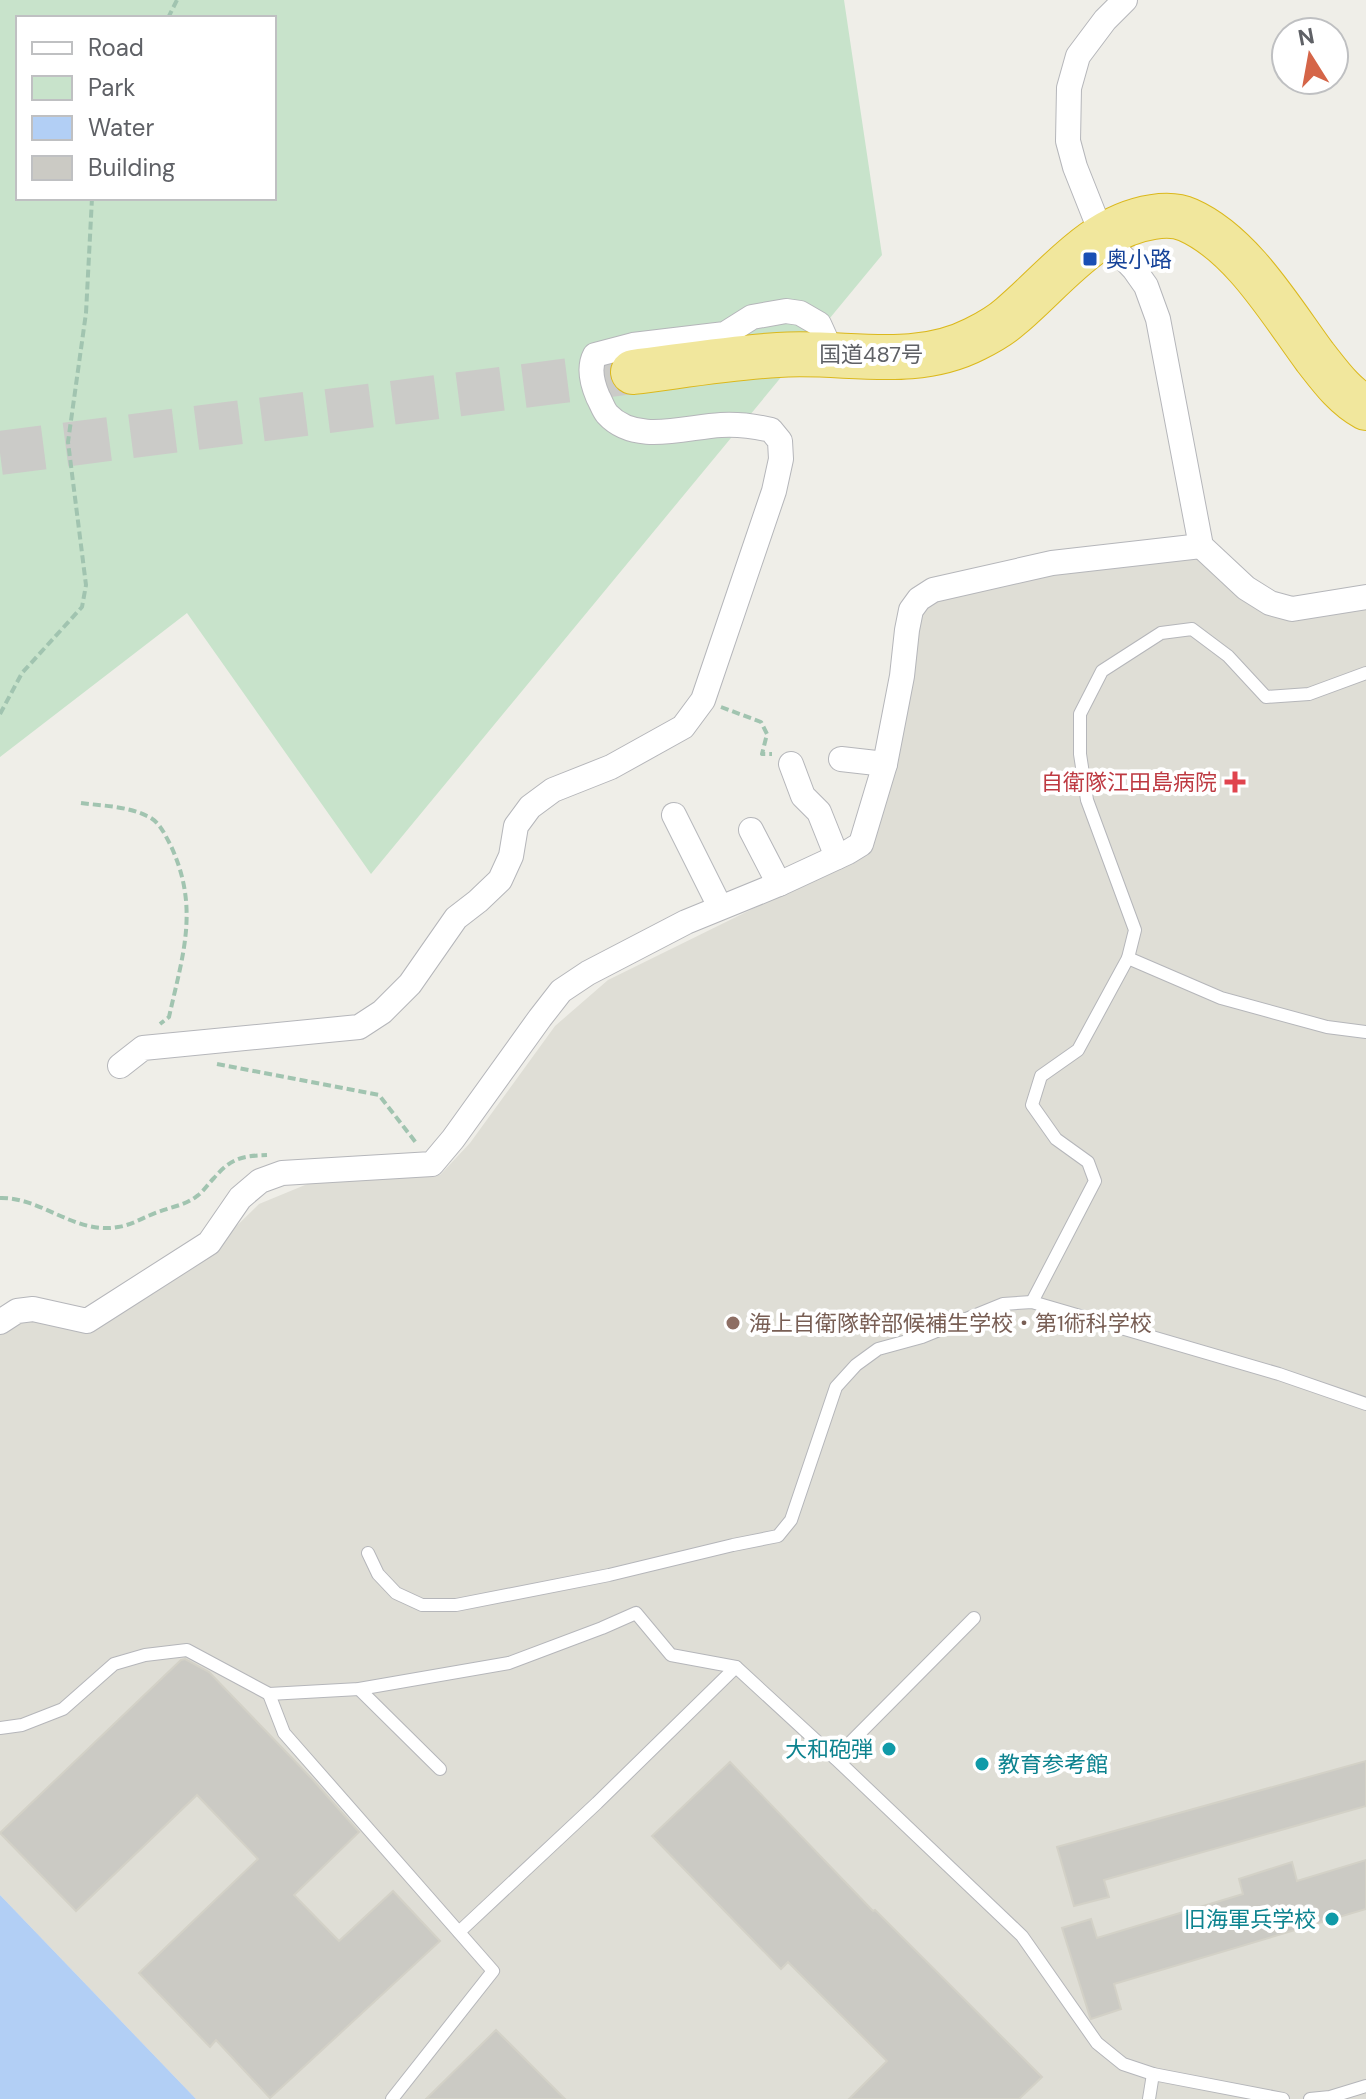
<svg xmlns="http://www.w3.org/2000/svg" width="1366" height="2099" font-family="'DM Sans','Noto Sans JP',sans-serif">
<rect width="100%" height="100%" fill="#efeee8"/>
<polygon fill="#dfded6" points="1195,552 1252,602 1366,604 1366,2099 196,2099 0,1895 0,1335 6,1328 30,1318 92,1328 214,1248 259,1204 322,1178 440,1175 470,1143 555,1026 608,980 866,853 914,626 930,601 1057,569"/>
<path fill="#c8e3cb" fill-rule="evenodd" d="M0 0H844L882 255 371 874 187 613 0 757ZM18 18H274V198H18Z"/>
<polygon fill="#b2cff5" points="0,1895 196,2099 0,2099"/>
<g fill="#cbcac4" stroke="#d3d1c7" stroke-width="2">
<polygon points="185,1659 209,1672 313,1780 359,1832 294,1895 339,1941 393,1891 440,1941 270,2098 216,2040 210,2047 139,1973 258,1859 197,1795 76,1911 0,1833 181,1660"/>
<polygon points="1366,1761 1366,1806 1104,1880 1109,1897 1074,1906 1057,1847"/>
<polygon points="730,1762 873,1911 875,1910 1042,2077 1019,2099 849,2099 887,2061 788,1962 781,1969 652,1836"/>
<polygon points="1366,1860 1366,1909 1114,1984 1121,2009 1091,2019 1090,2017 1062,1928 1091,1919 1097,1938 1243,1894 1239,1879 1292,1862 1297,1881"/>
<polygon points="496,2030 565,2099 426,2099"/>
</g>
<g fill="none" stroke-linecap="round" stroke-linejoin="round">
<polyline stroke="#cbcbc8" stroke-width="44" stroke-dasharray="44 22" stroke-linecap="butt" points="0,453 633,372"/>
<defs>
<g id="lane">
<polyline points="1128,958 1221,998 1327,1027 1366,1032"/>
<polyline points="1032,1302 1095,1181 1088,1162 1056,1139 1032,1105 1041,1076 1078,1050 1128,958 1135,930 1087,800 1080,754 1080,714 1102,671 1161,633 1192,629 1228,656 1266,697 1309,694 1366,673"/>
<polyline points="368,1553 378,1574 396,1593 422,1605 456,1605 609,1575 733,1545 778,1536 791,1520 836,1387 856,1365 878,1349 922,1337 1003,1304 1032,1302 1279,1374 1366,1404"/>
<polyline points="359,1689 440,1769"/>
<polyline points="269,1694 284,1733 493,1971 392,2099"/>
<polyline points="0,1728 22,1725 63,1709 114,1664 145,1655 187,1650 269,1694 359,1689 509,1663 602,1628 636,1613 671,1655 736,1667 835,1758 1022,1936 1097,2043 1123,2064 1153,2074 1283,2099"/>
<polyline points="835,1758 974,1618"/>
<polyline points="459,1932 597,1803 736,1667"/>
<polyline points="1149,2099 1153,2074"/>
<polyline points="1310,2099 1330,2097 1366,2086"/>
</g>
<g id="street">
<polyline points="1125,0 1105,20 1078,56 1069,88 1068,141 1075,167 1102,235 1134,269 1146,286 1158,319 1201,546 1246,588 1270,603 1292,609 1366,597"/>
<polyline points="841,759 885,764"/>
<polyline points="791,764 803,796 819,812 837,857"/>
<polyline points="674,815 720,907"/>
<polyline points="751,830 779,884"/>
<path d="M120 1066 143 1048 359 1027 382 1012 410 984 456 918 478 901 500 880 511 856 516 826 530 807 553 790 611 767 683 727 703 700 774 491 781 459 780 441 771 430C754 426 738 424 721 425 685 427 635 445 607 414 603 409 601 402 598 397 592 383 588 368 595 355L633 345 725 334 752 317 786 311 800 313 819 324 833 355"/>
<polyline points="0,1322 17,1311 33,1309 87,1321 209,1243 240,1198 260,1181 282,1173 432,1164 453,1139 540,1018 561,991 588,973 686,922 779,884 848,852 861,844 885,764 902,676 907,630 911,610 919,599 933,590 1052,563 1201,546"/>
</g>
<path id="highway" d="M633 372C681 366 729 358 778 355 844 350 913 371 975 339 987 333 1001 325 1011 316 1055 279 1093 226 1153 217 1165 215 1177 215 1188 220 1242 244 1281 311 1315 357 1330 376 1344 396 1366 408"/>
</defs>
<use href="#lane" stroke="#b5b6ba" stroke-width="14"/>
<use href="#street" stroke="#b5b6ba" stroke-width="26"/>
<use href="#highway" stroke="#dbb81c" stroke-width="46"/>
<g stroke="#a1c4b0" stroke-width="4" stroke-dasharray="8 4" stroke-linecap="butt">
<polyline points="168,18 177,0"/>
<polyline points="721,707 761,722 767,734 762,754 772,754"/>
<polyline points="0,714 22,673 82,607 86,585 68,442 86,313 92,198"/>
<path d="M81 803C103 806 127 806 147 816 159 821 164 833 170 844 200 907 183 954 169 1017L160 1024"/>
<polyline points="217,1064 379,1095 417,1144"/>
<path d="M0 1198C42 1197 75 1235 118 1227 132 1225 144 1217 158 1212 171 1207 186 1205 197 1196 204 1191 208 1184 214 1178 231 1158 242 1156 267 1155"/>
</g>
<use href="#lane" stroke="#fff" stroke-width="12"/>
<use href="#street" stroke="#fff" stroke-width="24"/>
<use href="#highway" stroke="#f1e79d" stroke-width="44"/>
</g>
<rect fill="#1a4fb4" stroke="#fff" stroke-width="3" x="1082" y="251" width="16" height="16" rx="4"/>
<path fill="#e0444e" stroke="#fff" stroke-width="3" d="M1231 770h8v8h8v8h-8v8h-8v-8h-8v-8h8z"/>
<circle fill="#8d6e63" stroke="#fff" stroke-width="3" cx="733" cy="1323" r="8"/>
<g fill="#0f9aa8" stroke="#fff" stroke-width="3">
<circle cx="889" cy="1749" r="8"/>
<circle cx="982" cy="1764" r="8"/>
<circle cx="1332" cy="1919" r="8"/>
</g>
<g text-anchor="middle" stroke-width="8" stroke-linejoin="round" paint-order="stroke">
<g font-size="22" fill="#164399" stroke="#fff" text-anchor="start">
<text x="1106" y="267">奥小路</text>
</g>
<g font-size="22" fill="#5f6166" stroke="#fff">
<text x="871" y="362">国道487号</text>
</g>
<g font-size="22" fill="#be3a42" stroke="#fff" text-anchor="end">
<text x="1217" y="790">自衛隊江田島病院</text>
</g>
<g font-size="22" fill="#785e54" stroke="#fff" text-anchor="start">
<text x="749" y="1331">海上自衛隊幹部候補生学校・第1術科学校</text>
</g>
<g font-size="22" fill="#0d838f" stroke="#fff" text-anchor="end">
<text x="873" y="1757">大和砲弾</text>
<text x="998" y="1772" text-anchor="start">教育参考館</text>
<text x="1316" y="1927">旧海軍兵学校</text>
</g>
</g>
<rect x="16" y="16" width="260" height="184" fill="#ffffff" stroke="#bfc0c2" stroke-width="2"/>
<rect x="32" y="42" width="40" height="12" fill="#ffffff" stroke="#bfc0c2" stroke-width="2"/>
<text x="88" y="56" font-size="24" fill="#5f6166">Road</text>
<rect x="32" y="76" width="40" height="24" fill="#c8e3cb" stroke="#bfc0c2" stroke-width="2"/>
<text x="88" y="96" font-size="24" fill="#5f6166">Park</text>
<rect x="32" y="116" width="40" height="24" fill="#b2cff5" stroke="#bfc0c2" stroke-width="2"/>
<text x="88" y="136" font-size="24" fill="#5f6166">Water</text>
<rect x="32" y="156" width="40" height="24" fill="#cbcac4" stroke="#bfc0c2" stroke-width="2"/>
<text x="88" y="176" font-size="24" fill="#5f6166">Building</text>
<g transform="translate(1310 56) rotate(349)"><circle r="38" fill="#ffffff" stroke="#bfc0c2" stroke-width="2"/>
<path d="M0-6L14 30L0 20L-14 30Z" fill="#d56548"/>
<text y="-12" font-size="22" font-weight="bold" text-anchor="middle" fill="#5f6166">N</text>
</g>
</svg>
